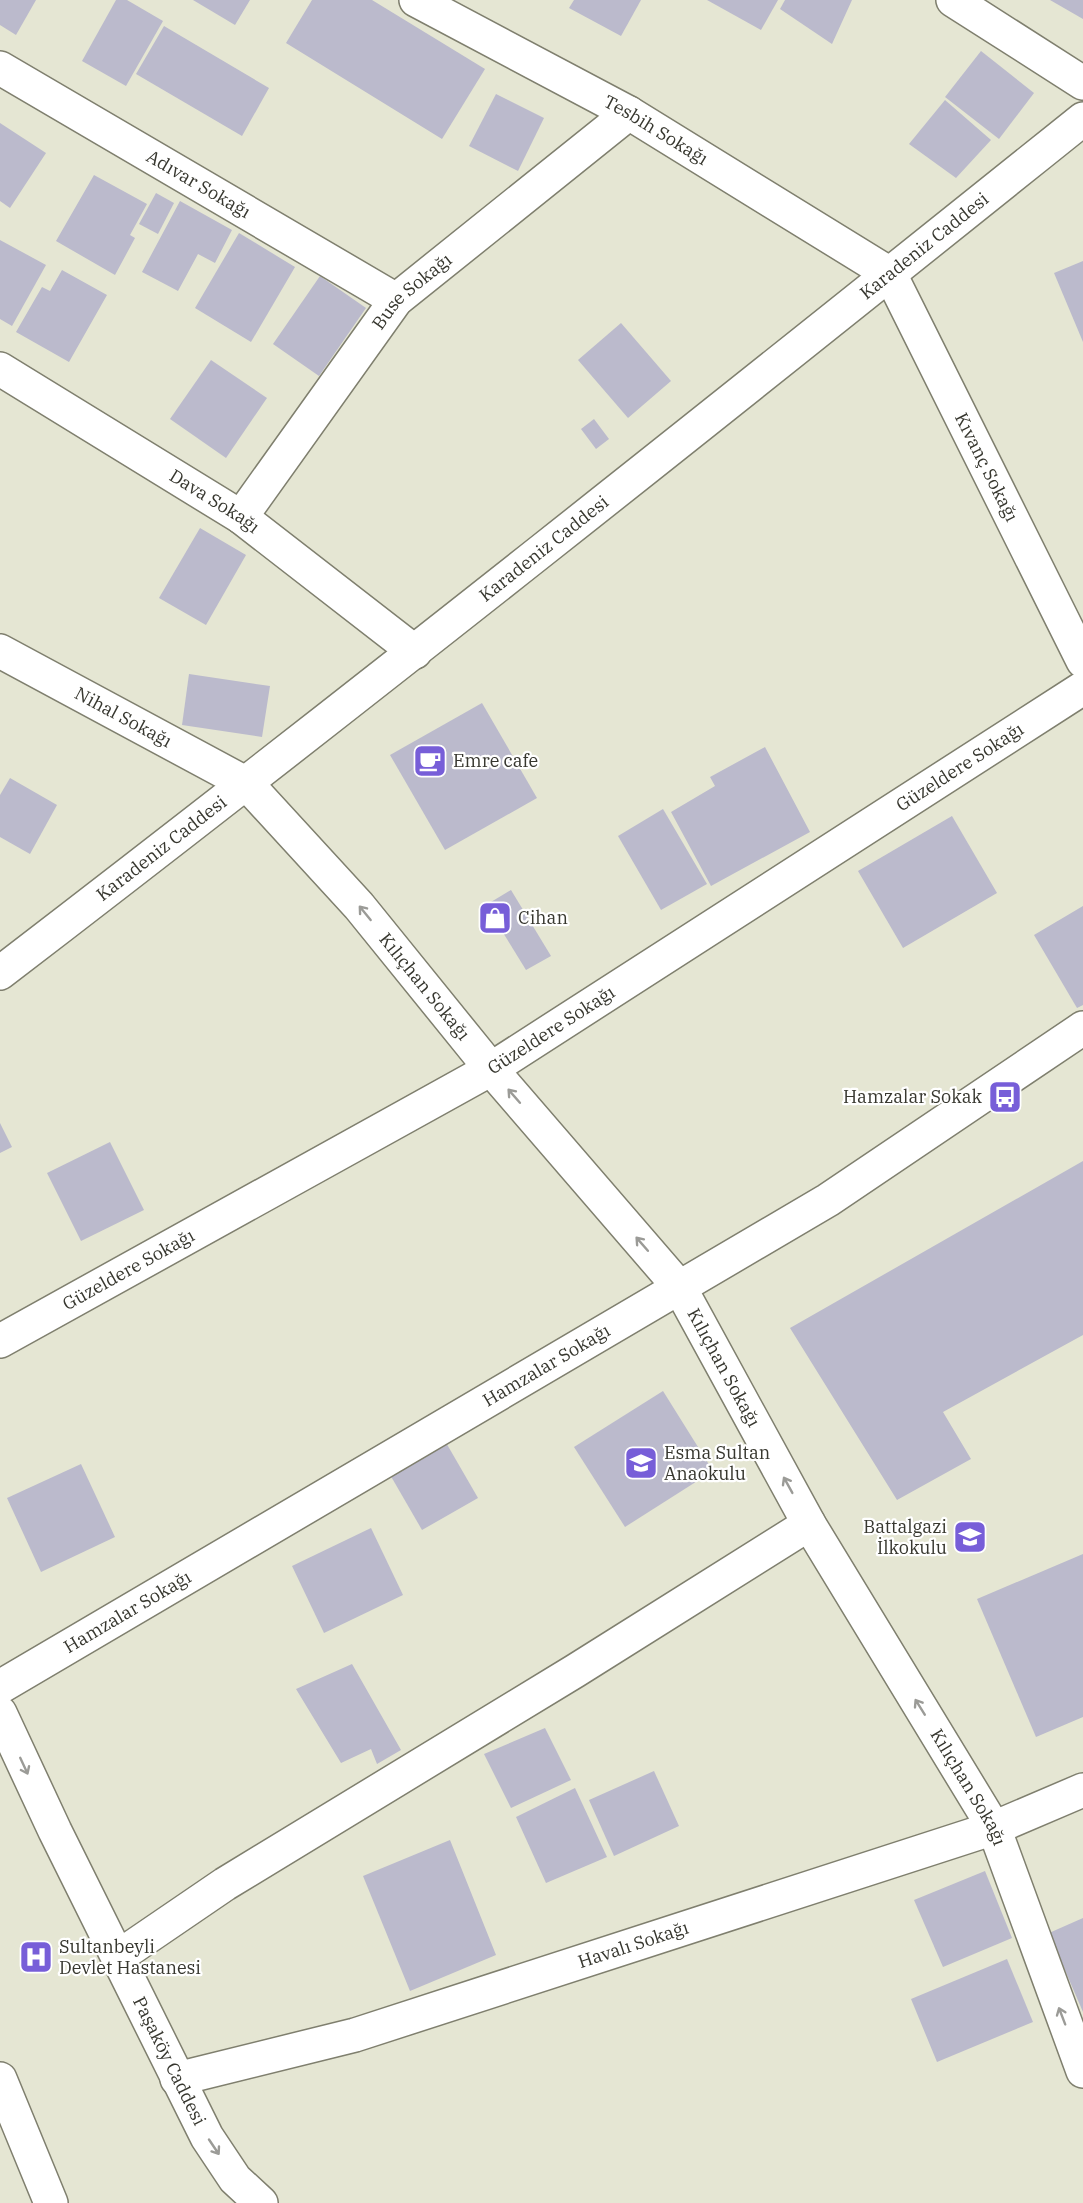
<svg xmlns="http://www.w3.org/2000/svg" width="1083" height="2203" font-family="'IBM Plex Serif',serif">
<rect width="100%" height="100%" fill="#e5e6d3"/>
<g fill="#bbbacc">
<polygon points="0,0 36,0 16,35 0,25"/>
<polygon points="116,0 127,0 163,21 126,86 82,61"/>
<polygon points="193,0 250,0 235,25"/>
<polygon points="312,0 372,0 485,69 442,139 286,43"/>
<polygon points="574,0 641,0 621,36 569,8"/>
<polygon points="707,0 778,0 761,30"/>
<polygon points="785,0 852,0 832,44 780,9"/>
<polygon points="1050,0 1083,0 1083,19"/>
<polygon points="164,26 269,88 242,136 136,74"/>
<polygon points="981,51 1034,93 999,139 945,97"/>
<polygon points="496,94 544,118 518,171 469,146"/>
<polygon points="945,100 991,140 956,178 909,144"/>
<polygon points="0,123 46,153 10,208 0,201"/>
<polygon points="94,175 147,204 130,235 135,238 115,275 56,241"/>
<polygon points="156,193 174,203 158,234 139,224"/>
<polygon points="180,201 232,230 215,263 198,254 178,291 142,272"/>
<polygon points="239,233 295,267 251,342 195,308"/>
<polygon points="0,240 46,265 12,326 0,319"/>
<polygon points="1083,261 1083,342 1054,273"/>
<polygon points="62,270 107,295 69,362 16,332 42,287 50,291"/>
<polygon points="320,276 366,308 319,376 273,344"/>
<polygon points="621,323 671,381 628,418 578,360"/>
<polygon points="211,360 267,398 226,458 170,419"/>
<polygon points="594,419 609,439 596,449 581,429"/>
<polygon points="200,528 246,555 206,625 159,598"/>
<polygon points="189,674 270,686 262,737 182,725"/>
<polygon points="482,703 537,798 445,850 390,755"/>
<polygon points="765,747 810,832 711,886 671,812 715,786 710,777"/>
<polygon points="10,778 57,805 30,854 0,837 0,795"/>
<polygon points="663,809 707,884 661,910 618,836"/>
<polygon points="952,816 997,893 903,948 858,871"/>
<polygon points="511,890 551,956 526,970 486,905"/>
<polygon points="1083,906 1083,1005 1077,1008 1034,935"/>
<polygon points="0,1123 12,1147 0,1153"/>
<polygon points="110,1142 144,1210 81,1241 47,1173"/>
<polygon points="1083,1161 1083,1335 943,1412 971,1459 897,1500 790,1328"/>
<polygon points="663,1391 713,1471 625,1527 574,1447"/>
<polygon points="441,1434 478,1498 422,1530 385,1466"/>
<polygon points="81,1464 115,1537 41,1572 7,1498"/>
<polygon points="371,1528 403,1595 324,1633 292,1566"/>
<polygon points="1083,1554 1083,1717 1036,1737 977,1599"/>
<polygon points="352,1664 401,1750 377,1764 371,1749 341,1763 296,1689"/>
<polygon points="545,1728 571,1780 511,1808 484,1754"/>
<polygon points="654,1771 679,1826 614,1856 589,1800"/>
<polygon points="575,1788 607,1857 546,1883 516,1817"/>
<polygon points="450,1840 496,1955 410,1991 363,1876"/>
<polygon points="985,1871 1012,1938 943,1967 914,1900"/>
<polygon points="1083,1918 1083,2012 1049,1933"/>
<polygon points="1007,1959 1033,2022 937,2062 911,1999"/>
</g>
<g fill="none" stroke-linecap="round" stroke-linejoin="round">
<defs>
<g id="minor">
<path id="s1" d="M416 0 629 113 890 274"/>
<polyline points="953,0 1083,83"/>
<path id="s2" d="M0 68 396 300"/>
<path id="s3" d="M890 274 1083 661"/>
<path id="s4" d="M0 369 241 517 415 652"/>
<path id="s5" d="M241 517 396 300 629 113"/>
<path id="s6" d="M0 651 247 784 359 906 491 1069 680 1288 809 1524 994 1828 1083 2071"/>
<path id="s7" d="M0 973C365 693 724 407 1083 119"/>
<path id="s8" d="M0 1341 491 1069 1083 688"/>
<path id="s9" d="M0 1687 828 1200 1083 1028"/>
<path id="s10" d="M0 1713 55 1831 207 2137 235 2179 261 2203"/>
<polyline points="118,1957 225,1884 575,1671 809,1524"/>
<polyline points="0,2079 51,2203"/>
<path id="s11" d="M177 2079 355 2035 994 1828 1083 1790"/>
</g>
</defs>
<use href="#minor" stroke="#7f7f6e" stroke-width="36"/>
<use href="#minor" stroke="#fff" stroke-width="33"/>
</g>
<defs><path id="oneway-shaft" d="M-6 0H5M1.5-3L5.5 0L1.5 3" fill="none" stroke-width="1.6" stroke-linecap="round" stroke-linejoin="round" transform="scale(1.5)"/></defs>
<g stroke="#9b9b97">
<use href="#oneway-shaft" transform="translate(365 913) rotate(-129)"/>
<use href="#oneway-shaft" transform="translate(514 1096) rotate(-131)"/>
<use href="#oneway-shaft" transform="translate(642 1244) rotate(-131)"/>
<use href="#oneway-shaft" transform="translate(788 1485) rotate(-119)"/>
<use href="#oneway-shaft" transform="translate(920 1707) rotate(-122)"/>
<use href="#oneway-shaft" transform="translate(24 1766) rotate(65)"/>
<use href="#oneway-shaft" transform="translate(1062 2016) rotate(-111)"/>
<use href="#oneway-shaft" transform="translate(214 2147) rotate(56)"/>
</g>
<defs>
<symbol id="cafe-square" viewBox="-11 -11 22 22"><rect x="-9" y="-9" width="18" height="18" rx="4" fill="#775ed8" stroke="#fff"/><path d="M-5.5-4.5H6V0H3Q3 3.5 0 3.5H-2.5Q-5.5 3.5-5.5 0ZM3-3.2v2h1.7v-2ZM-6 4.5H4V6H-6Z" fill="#fff"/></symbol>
<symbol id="shop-square" viewBox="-11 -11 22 22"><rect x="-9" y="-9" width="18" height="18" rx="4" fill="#775ed8" stroke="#fff"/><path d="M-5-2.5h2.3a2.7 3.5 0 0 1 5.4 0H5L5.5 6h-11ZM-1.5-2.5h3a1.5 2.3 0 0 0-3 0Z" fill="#fff"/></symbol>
<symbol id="bus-square" viewBox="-11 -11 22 22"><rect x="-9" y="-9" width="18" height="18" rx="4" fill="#775ed8" stroke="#fff"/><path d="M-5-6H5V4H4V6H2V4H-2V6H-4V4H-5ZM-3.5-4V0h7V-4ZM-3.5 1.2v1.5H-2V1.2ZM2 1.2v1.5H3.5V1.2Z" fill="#fff"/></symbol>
<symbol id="school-square" viewBox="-11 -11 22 22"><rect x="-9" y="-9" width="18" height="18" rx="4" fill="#775ed8" stroke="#fff"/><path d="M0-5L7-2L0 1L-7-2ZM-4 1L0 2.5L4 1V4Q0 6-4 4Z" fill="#fff"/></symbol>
<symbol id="hospital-square" viewBox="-11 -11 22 22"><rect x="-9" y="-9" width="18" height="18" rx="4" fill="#775ed8" stroke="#fff"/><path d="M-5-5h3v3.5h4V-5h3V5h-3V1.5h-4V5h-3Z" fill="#fff"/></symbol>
</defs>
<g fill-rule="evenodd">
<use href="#cafe-square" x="411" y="742" width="38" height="38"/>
<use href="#shop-square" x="476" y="899" width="38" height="38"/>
<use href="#bus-square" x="986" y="1078" width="38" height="38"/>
<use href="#school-square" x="622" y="1444" width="38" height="38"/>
<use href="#school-square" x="951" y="1518" width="38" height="38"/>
<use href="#hospital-square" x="17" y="1938" width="38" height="38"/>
</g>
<g text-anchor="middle" stroke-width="4.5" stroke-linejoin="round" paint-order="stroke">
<g font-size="18" fill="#37372f" stroke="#fff">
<text dy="6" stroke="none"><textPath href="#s1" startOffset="273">Tesbih Sokağı</textPath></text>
<text dy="6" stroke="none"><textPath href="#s2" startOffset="230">Adıvar Sokağı</textPath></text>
<text dy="6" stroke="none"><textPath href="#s7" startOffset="1176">Karadeniz Caddesi</textPath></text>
<text dy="6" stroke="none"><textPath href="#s5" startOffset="284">Buse Sokağı</textPath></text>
<text dy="6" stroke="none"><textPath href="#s3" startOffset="216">Kıvanç Sokağı</textPath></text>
<text dy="6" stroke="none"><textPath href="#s4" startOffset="252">Dava Sokağı</textPath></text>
<text dy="6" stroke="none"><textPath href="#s7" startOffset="690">Karadeniz Caddesi</textPath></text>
<text dy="6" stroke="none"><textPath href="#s6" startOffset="140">Nihal Sokağı</textPath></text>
<text dy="6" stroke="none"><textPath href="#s8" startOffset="1119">Güzeldere Sokağı</textPath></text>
<text dy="6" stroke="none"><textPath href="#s7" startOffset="204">Karadeniz Caddesi</textPath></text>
<text dy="6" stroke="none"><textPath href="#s6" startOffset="550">Kılıçhan Sokağı</textPath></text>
<text dy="6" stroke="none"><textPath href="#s8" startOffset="633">Güzeldere Sokağı</textPath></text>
<text dy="6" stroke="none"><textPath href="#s8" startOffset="147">Güzeldere Sokağı</textPath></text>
<text dy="6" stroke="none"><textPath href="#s9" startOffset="634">Hamzalar Sokağı</textPath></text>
<text dy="6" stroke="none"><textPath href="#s6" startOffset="1036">Kılıçhan Sokağı</textPath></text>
<text dy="6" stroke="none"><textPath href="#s9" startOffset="148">Hamzalar Sokağı</textPath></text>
<text dy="6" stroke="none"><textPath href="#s6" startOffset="1522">Kılıçhan Sokağı</textPath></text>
<text dy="6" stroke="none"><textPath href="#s11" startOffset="476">Havalı Sokağı</textPath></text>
<text dy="6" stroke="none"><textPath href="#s10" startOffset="387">Paşaköy Caddesi</textPath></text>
</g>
<g font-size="18" fill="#37372f" stroke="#fff" text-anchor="start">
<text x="453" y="767">Emre cafe</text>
<text x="518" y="924">Cihan</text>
<text x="982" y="1103" text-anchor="end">Hamzalar Sokak</text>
<text x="664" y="1459">Esma Sultan<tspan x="664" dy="21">Anaokulu</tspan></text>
<text x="947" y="1533" text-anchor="end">Battalgazi<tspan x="947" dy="21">İlkokulu</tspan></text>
<text x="59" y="1953">Sultanbeyli<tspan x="59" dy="21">Devlet Hastanesi</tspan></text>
</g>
</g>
</svg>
